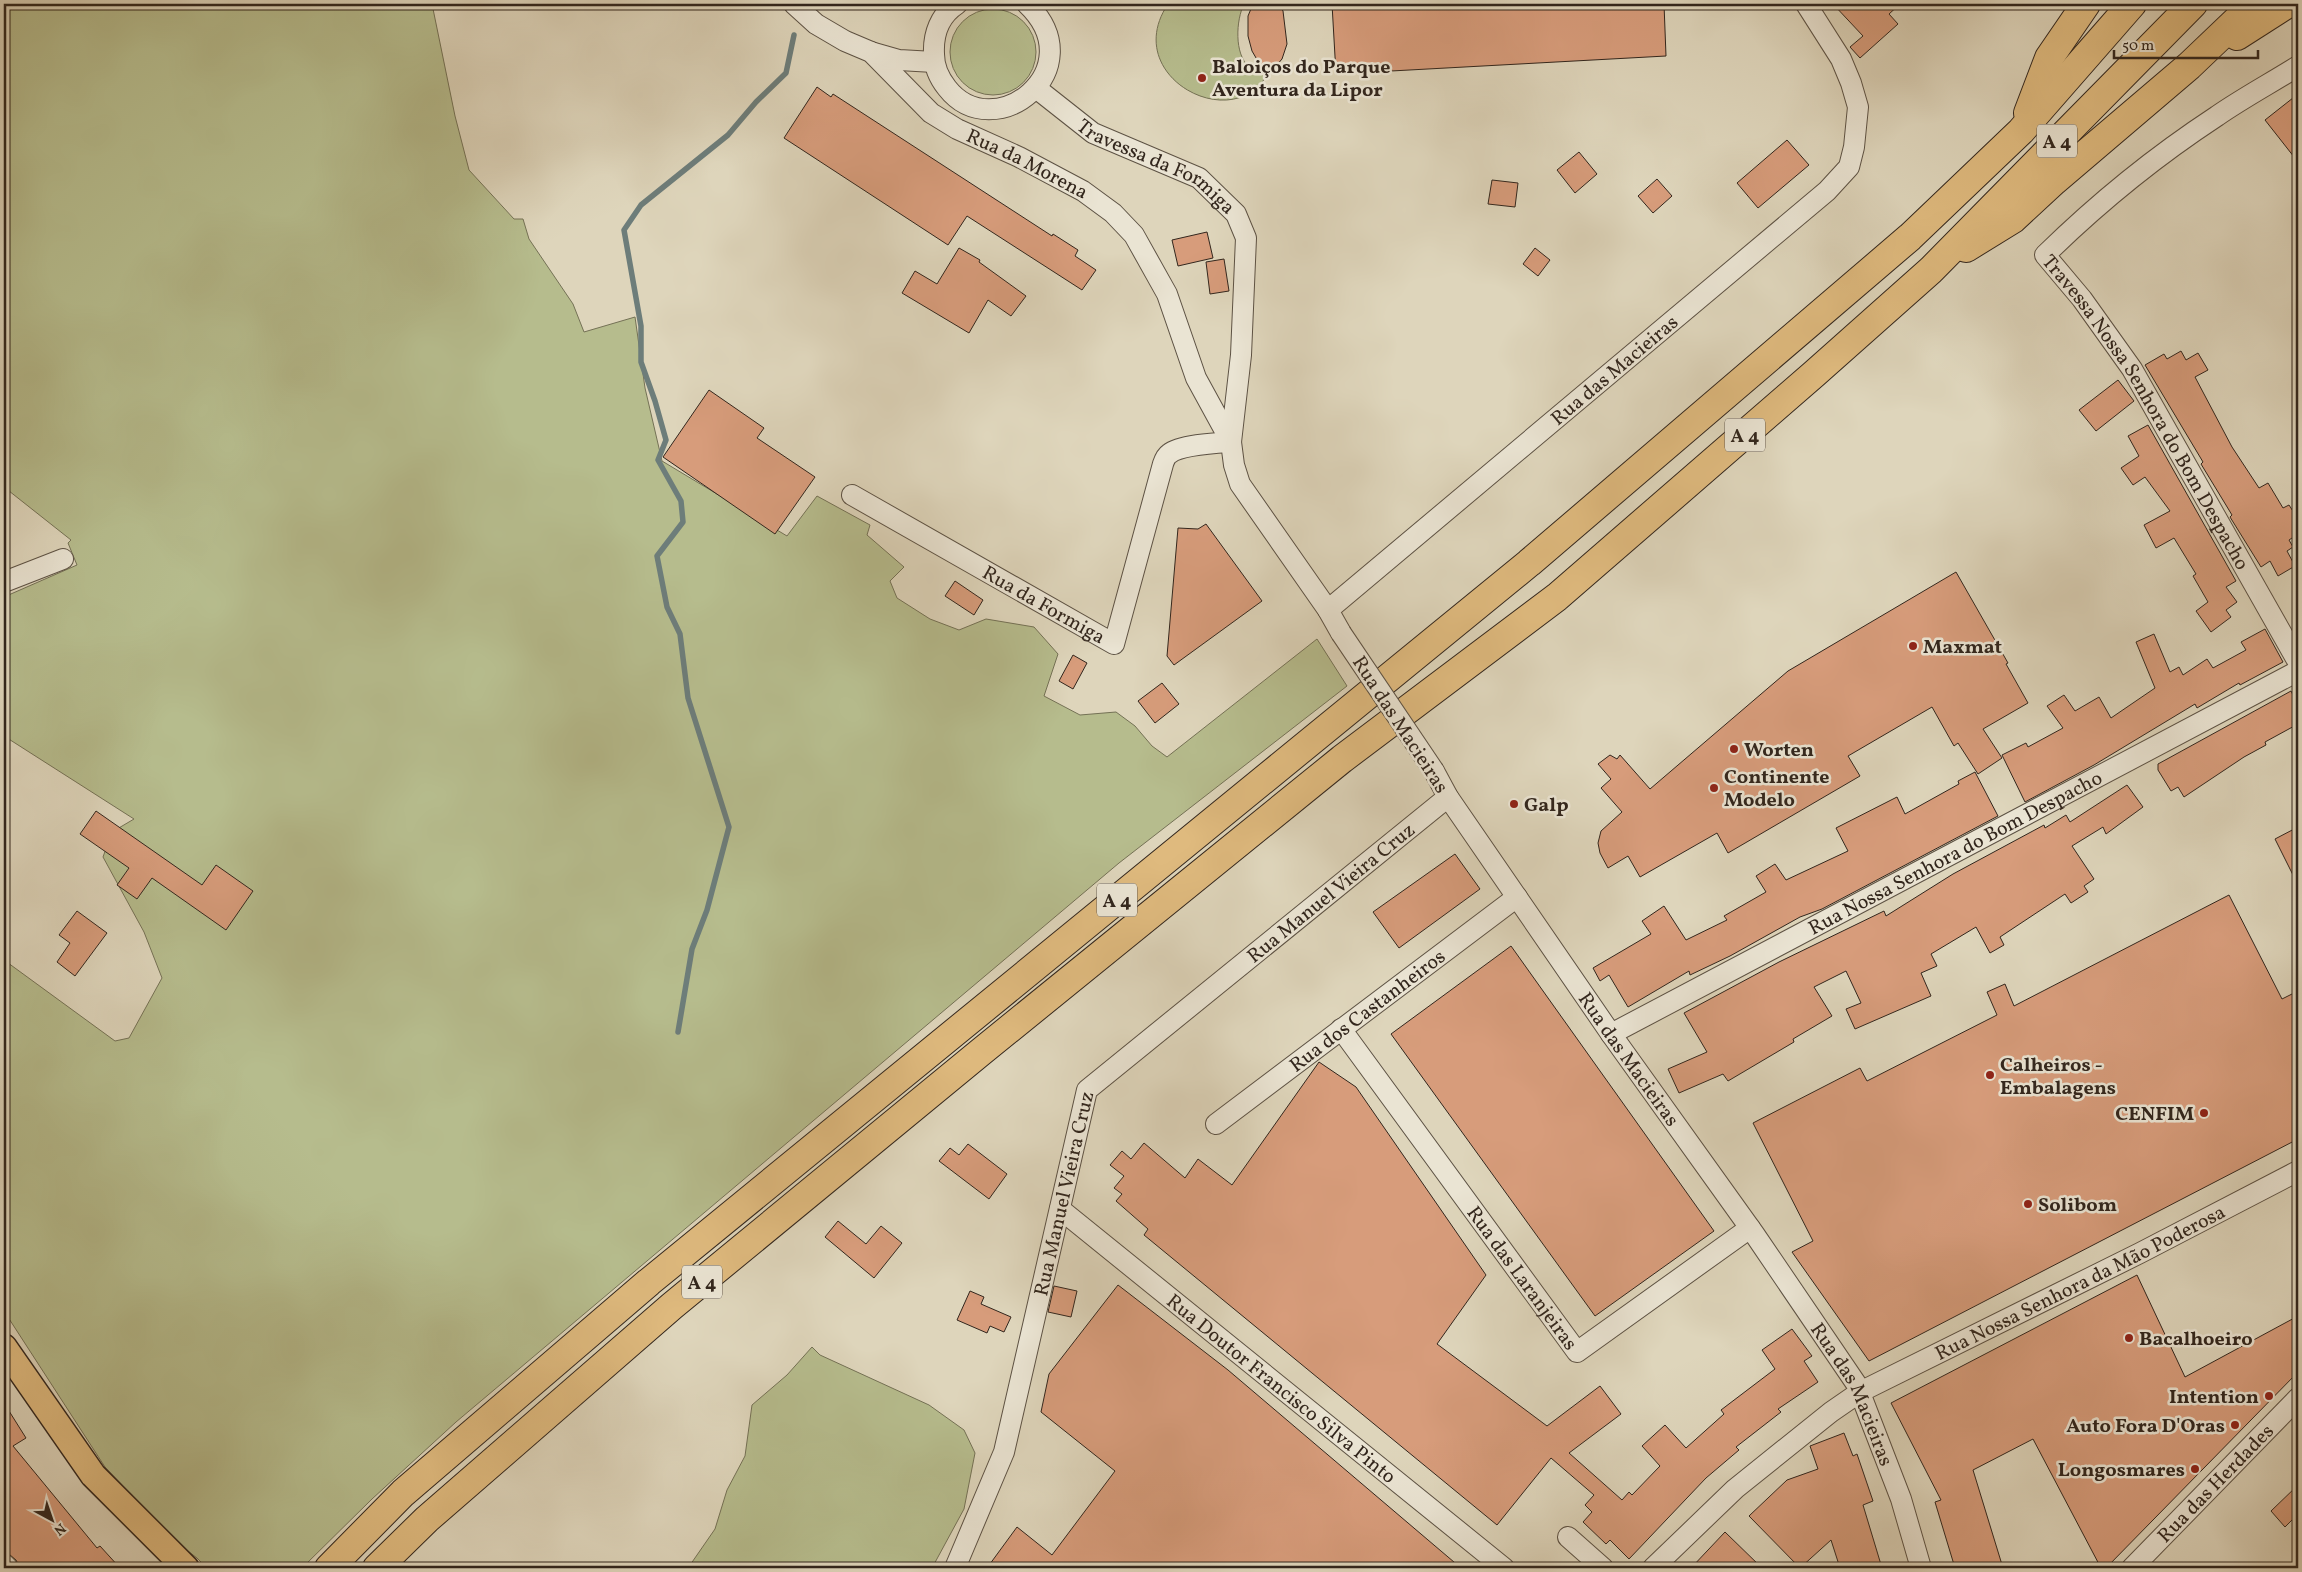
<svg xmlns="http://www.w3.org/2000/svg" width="2302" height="1572" font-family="Vollkorn,serif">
<rect width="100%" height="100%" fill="#ded5bb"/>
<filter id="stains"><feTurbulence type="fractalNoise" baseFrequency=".004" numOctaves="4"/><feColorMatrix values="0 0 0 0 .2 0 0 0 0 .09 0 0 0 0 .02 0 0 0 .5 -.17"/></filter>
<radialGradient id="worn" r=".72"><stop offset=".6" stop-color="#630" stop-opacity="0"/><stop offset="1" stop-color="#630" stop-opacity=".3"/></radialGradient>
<g fill="#b6bc8d" stroke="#747155">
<polygon points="4,4 432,4 455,116 469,170 514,219 523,219 529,239 573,304 584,332 635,317 645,388 662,461 787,536 817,496 870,525 867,535 904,567 890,581 897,598 930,619 959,630 986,619 1034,627 1058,654 1044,696 1080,715 1116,712 1135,726 1152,746 1167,757 1317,639 1347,686 1119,863 456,1422 372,1499 302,1568 207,1568 197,1558 176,1542 105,1467 4,1311 4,960 115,1041 129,1038 162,978 144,932 103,857 112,832 134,819 4,736 4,597 77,565 68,543 71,540 4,487"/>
<path d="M1168 4H1244C1236 20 1234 54 1249 67 1255 71 1261 72 1268 73 1235 137 1119 77 1168 4Z"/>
<circle cx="993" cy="52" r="43"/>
<polygon points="812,1347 820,1355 929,1405 964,1430 975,1453 964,1509 932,1568 688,1568 715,1529 727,1490 745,1456 752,1405 787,1375"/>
</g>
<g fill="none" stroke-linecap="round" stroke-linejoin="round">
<polyline stroke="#6d7d7a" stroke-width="5.5" points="678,1032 692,949 707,910 729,827 688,698 680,634 667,607 657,556 683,522 681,501 658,460 666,440 655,401 641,362 641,326 624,230 641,205 728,135 756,102 786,73 794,35"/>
</g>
<g fill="#d79c7b" stroke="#32261d">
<polygon points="1253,4 1279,4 1283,11 1287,44 1282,59 1276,66 1270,69 1259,63 1252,51 1248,36 1248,16"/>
<polygon points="1332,4 1664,4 1666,56 1336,74"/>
<polygon points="1833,4 1900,4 1889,14 1898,24 1860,58 1850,47 1863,36"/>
<polygon points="817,87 831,97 833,94 1052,236 1053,234 1078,250 1075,256 1096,270 1082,290 967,216 948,245 784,138"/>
<polygon points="2298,94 2298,162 2265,120"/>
<polygon points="1787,140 1809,165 1758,208 1737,183"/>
<polygon points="1579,152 1597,174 1575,193 1557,170"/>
<polygon points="1657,179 1672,196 1653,213 1638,196"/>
<polygon points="1492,180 1518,183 1515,207 1488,204"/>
<polygon points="1207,232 1213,258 1178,266 1172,240"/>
<polygon points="959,248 980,260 979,262 1026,296 1011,316 988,300 969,333 902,293 915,271 937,284"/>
<polygon points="1535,248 1550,260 1538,276 1523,264"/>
<polygon points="1224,259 1229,291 1210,294 1206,262"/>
<polygon points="2181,351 2186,360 2198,353 2208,370 2195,377 2232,447 2259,488 2268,483 2283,508 2289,505 2298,519 2298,534 2289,540 2293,547 2287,551 2295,566 2278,576 2270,561 2261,567 2230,517 2232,515 2201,464 2203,462 2145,365 2164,354 2167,359"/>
<polygon points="2118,380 2134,401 2096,431 2079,410"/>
<polygon points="709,390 764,428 757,438 815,477 775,534 663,457"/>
<polygon points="2148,425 2236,581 2226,587 2237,602 2226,610 2231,617 2211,632 2196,611 2208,602 2193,576 2196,574 2174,538 2156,548 2144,525 2170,511 2145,477 2133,485 2121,468 2139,456 2128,436"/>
<polygon points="1206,524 1262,601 1174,665 1167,656 1178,528 1198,529"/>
<polygon points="1956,572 2008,663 2006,664 2028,703 1983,729 2002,758 1978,774 1958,743 1954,746 1932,707 1848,756 1860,776 1728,853 1717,833 1640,877 1628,856 1608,868 1600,853 1598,843 1601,831 1622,812 1601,788 1611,779 1598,764 1610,755 1617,759 1620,755 1650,789 1788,671"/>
<polygon points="955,581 983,600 974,615 945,596"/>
<polygon points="2265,629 2283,662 2240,685 2239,683 2197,708 2195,704 2094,765 2025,802 2002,755 2026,743 2028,747 2063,728 2047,706 2064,695 2075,711 2099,697 2111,718 2155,688 2136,642 2154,634 2170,672 2179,667 2183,675 2207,659 2213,668 2246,650 2241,642"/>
<polygon points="1073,655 1087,663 1073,689 1059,681"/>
<polygon points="1162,683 1179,704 1155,723 1138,701"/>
<polygon points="2291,691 2298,705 2298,724 2265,742 2266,745 2244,757 2184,797 2178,787 2171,791 2158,770 2158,764"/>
<polygon points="1975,772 1998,816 1822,909 1800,917 1730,956 1690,975 1689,971 1628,1007 1609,975 1600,981 1593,968 1651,934 1642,921 1664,906 1686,940 1727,920 1724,916 1766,892 1756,876 1775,864 1786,880 1848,851 1836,828 1897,797 1905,814 1959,784 1958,781"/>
<polygon points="2127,785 2143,807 2106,834 2103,827 2072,846 2094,879 2084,886 2088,892 2071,903 2065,894 2000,937 2004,945 1990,953 1976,927 1931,954 1937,966 1921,973 1931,996 1855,1029 1846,1009 1861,1003 1846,971 1814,987 1832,1016 1793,1039 1794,1042 1728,1081 1723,1074 1679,1093 1668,1069 1707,1052 1684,1013 1779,962 1884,911 1886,916 1953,874 2044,825 2045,828 2066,815 2070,822"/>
<polygon points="96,811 202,885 216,865 253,891 226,930 152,878 137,899 117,885 129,868 80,834"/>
<polygon points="2298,827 2298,885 2275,839"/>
<polygon points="1455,854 1480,889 1399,948 1373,912"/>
<polygon points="2229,895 2282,999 2298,991 2298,1139 1869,1361 1792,1252 1813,1241 1753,1123 1860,1068 1867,1081 1997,1015 1987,992 2005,984 2014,1006"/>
<polygon points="77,911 107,933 75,976 57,962 70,943 59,935"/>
<polygon points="1511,946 1714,1231 1595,1316 1391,1034"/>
<polygon points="1319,1062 1356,1087 1486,1275 1437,1344 1547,1426 1600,1386 1621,1414 1569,1453 1622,1500 1629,1492 1632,1495 1660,1466 1642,1446 1665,1425 1686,1448 1724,1414 1721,1410 1775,1369 1762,1350 1792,1329 1812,1356 1804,1361 1818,1382 1778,1409 1781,1412 1736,1447 1739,1450 1706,1478 1629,1559 1610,1540 1606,1544 1583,1522 1592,1512 1585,1505 1594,1495 1551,1458 1497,1525 1144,1235 1148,1229 1116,1201 1122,1194 1114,1188 1124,1176 1110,1165 1122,1151 1131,1159 1144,1143 1185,1178 1198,1159 1232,1185"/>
<polygon points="968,1144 1007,1174 989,1199 939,1161 950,1148 959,1155"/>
<polygon points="838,1221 866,1244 881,1226 902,1243 874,1278 825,1237"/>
<polygon points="2137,1275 2185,1377 2298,1316 2298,1372 2106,1568 2101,1568 2033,1439 1973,1470 2003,1568 1955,1568 1935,1502 1941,1500 1891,1403"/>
<polygon points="1118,1285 1228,1370 1461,1568 987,1568 1017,1527 1052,1555 1115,1471 1041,1412 1049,1374"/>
<polygon points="1054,1286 1077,1291 1071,1317 1048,1312"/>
<polygon points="970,1291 984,1297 981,1304 1011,1317 1004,1332 990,1326 987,1333 957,1320"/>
<polygon points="4,1403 26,1438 13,1446 97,1548 100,1546 120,1568 20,1568 16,1560 4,1550"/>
<polygon points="1844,1433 1853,1456 1857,1454 1873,1501 1863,1505 1882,1568 1840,1568 1831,1540 1800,1568 1749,1516 1787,1480 1818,1469 1810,1446"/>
<polygon points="2298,1485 2298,1514 2285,1527 2271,1511"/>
<polygon points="1725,1532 1762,1568 1691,1568"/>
</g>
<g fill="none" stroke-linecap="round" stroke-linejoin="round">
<defs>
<g id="minor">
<path id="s1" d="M794 4 816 24 845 41 871 52 931 113 957 129 1019 157 1083 191 1113 213 1134 235 1167 294 1196 378 1231 442 1234 465 1240 484 1328 610"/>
<path d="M957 4C940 15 933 34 934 54 934 67 939 78 947 88 994 148 1095 69 1027 4"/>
<polyline points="871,52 899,60 934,62"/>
<path id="s2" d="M2298 66C2271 83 2243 98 2217 116 2156 156 2097 204 2045 255L2082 299 2132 369 2298 662"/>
<path id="s3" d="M1036 88 1093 133 1199 178 1236 214 1246 238 1241 355 1231 442"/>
<path id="s4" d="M852 495 1114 644 1163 464C1164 461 1166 456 1169 454 1180 445 1216 443 1231 442"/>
<polyline points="4,582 63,559"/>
<path id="s5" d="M1341 633 1328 610 1827 191 1849 167 1854 147 1858 107 1851 83 1841 59 1806 4"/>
<path id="s6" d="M1434 771 1448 797 1611 1034 1755 1235 1857 1385 1901 1499 1921 1568"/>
<path id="s7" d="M1341 1029 1577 1352 1750 1228"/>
<path id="s8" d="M1611 1034 2298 671"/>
<path id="s9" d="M1216 1124 1517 897"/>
<path id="s10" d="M1060 1209 1504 1568"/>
<polyline points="1568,1537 1603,1568"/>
<polyline points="4,1564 8,1568"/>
<path id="s11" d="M955 1568 1004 1452 1087 1090 1448 797"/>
<path id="s12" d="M1653 1568 1735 1489 1831 1412 1860 1392 2140 1253 2298 1171"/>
<path id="s13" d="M2132 1568 2298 1398"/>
</g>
<polyline id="major" points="4,1347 93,1475 186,1568"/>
<g id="highway">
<polyline points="2237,36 2287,4"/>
<polyline points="2028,113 2049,58 2086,4"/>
<polyline points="1966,248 2013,219 2054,181 2189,66 2254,4"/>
<polyline points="329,1568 403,1493 649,1282 1529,563 1910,237 2021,131 2132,4"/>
<polyline points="377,1568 427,1519 672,1306 982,1051 1342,759 1557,597 1814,374 1931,270 2193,4"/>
</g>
</defs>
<use href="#minor" stroke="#5d5244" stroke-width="22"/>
<use href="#major" stroke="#32261d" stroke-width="28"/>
<use href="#highway" stroke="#32261d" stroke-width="30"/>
<use href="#minor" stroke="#eae4d3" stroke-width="20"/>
<use href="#major" stroke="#dfba7e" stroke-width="25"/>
<use href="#highway" stroke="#dfba7e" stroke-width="28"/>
<defs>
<polyline id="minor-bridge" points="1341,633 1434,771"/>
</defs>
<use href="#minor-bridge" stroke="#5d5244" stroke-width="22" stroke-linecap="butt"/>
<use href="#minor-bridge" stroke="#eae4d3" stroke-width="20"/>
</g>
<g fill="#8f2418" stroke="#eae4d3" stroke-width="2">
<circle cx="1202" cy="78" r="5"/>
<circle cx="1913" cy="646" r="5"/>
<circle cx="1734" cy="749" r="5"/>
<circle cx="1714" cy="788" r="5"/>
<circle cx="1514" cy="804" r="5"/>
<circle cx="1990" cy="1075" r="5"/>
<circle cx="2204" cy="1113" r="5"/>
<circle cx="2028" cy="1204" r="5"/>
<circle cx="2129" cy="1338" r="5"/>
<circle cx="2269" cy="1396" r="5"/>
<circle cx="2235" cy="1425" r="5"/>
<circle cx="2195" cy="1469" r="5"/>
</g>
<g text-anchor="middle" stroke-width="5" stroke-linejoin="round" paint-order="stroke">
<g fill="#eae4d3" stroke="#695f54" stroke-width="1">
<rect x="2037" y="124.5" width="40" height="33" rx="4"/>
<rect x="1725" y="418.5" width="40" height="33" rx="4"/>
<rect x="1097" y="883.5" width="40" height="33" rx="4"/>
<rect x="682" y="1265.5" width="40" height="33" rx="4"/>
</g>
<g font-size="19" font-weight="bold" fill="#32261d">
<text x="2057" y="148">A 4</text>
<text x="1745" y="442">A 4</text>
<text x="1117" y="907">A 4</text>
<text x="702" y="1289">A 4</text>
</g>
<g font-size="20" font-weight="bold" fill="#32261d" stroke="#eae4d3" text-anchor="start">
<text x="1212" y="73">Baloiços do Parque<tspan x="1212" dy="23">Aventura da Lipor</tspan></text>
<text x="1923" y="653">Maxmat</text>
<text x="1744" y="756">Worten</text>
<text x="1724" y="783">Continente<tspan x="1724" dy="23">Modelo</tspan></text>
<text x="1524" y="811">Galp</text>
<text x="2000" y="1071">Calheiros -<tspan x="2000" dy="23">Embalagens</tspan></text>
<text x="2194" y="1120" text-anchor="end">CENFIM</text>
<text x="2038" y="1211">Solibom</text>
<text x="2139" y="1345">Bacalhoeiro</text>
<text x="2259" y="1403" text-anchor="end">Intention</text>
<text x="2225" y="1432" text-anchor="end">Auto Fora D'Oras</text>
<text x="2185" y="1476" text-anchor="end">Longosmares</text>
</g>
<g font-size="20" fill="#32261d" stroke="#eae4d3">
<text dy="7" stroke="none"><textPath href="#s1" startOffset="286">Rua da Morena</textPath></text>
<text dy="7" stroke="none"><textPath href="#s3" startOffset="145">Travessa da Formiga</textPath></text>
<text dy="7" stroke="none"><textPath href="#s5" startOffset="400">Rua das Macieiras</textPath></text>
<text dy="7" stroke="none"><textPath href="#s2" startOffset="504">Travessa Nossa Senhora do Bom Despacho</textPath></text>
<text dy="7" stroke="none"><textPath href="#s4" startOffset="221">Rua da Formiga</textPath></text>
<text transform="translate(1401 724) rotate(57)" y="7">Rua das Macieiras</text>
<text dy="7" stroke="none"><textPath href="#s8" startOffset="389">Rua Nossa Senhora do Bom Despacho</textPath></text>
<text dy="7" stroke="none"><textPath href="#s11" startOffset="811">Rua Manuel Vieira Cruz</textPath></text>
<text dy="7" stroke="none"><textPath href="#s9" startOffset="189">Rua dos Castanheiros</textPath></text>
<text dy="7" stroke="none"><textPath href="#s6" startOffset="348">Rua das Macieiras</textPath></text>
<text dy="7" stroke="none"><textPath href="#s11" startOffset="391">Rua Manuel Vieira Cruz</textPath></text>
<text dy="7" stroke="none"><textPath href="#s7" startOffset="308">Rua das Laranjeiras</textPath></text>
<text dy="7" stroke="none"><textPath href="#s12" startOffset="518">Rua Nossa Senhora da Mão Poderosa</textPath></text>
<text dy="7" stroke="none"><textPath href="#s10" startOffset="285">Rua Doutor Francisco Silva Pinto</textPath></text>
<text dy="7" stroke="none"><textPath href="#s6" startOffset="752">Rua das Macieiras</textPath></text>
<text dy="7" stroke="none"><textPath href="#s13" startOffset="119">Rua das Herdades</textPath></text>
</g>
</g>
<rect width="2302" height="1572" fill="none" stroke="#ded5bb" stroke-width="20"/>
<rect x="5" y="5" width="2292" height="1562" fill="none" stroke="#32261d" stroke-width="2.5"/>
<rect x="10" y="10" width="2282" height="1552" fill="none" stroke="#32261d"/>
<g transform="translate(52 1520) rotate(140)" stroke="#eae4d3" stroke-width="4" paint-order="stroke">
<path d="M0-4L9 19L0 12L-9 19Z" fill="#32261d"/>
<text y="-8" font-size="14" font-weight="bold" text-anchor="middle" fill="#32261d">N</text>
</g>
<path d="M2114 50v8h144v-8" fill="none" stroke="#32261d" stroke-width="2.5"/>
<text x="2122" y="50" font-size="15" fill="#32261d" stroke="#eae4d3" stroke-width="4" paint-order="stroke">50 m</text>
<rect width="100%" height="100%" filter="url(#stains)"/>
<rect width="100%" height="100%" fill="url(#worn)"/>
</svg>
